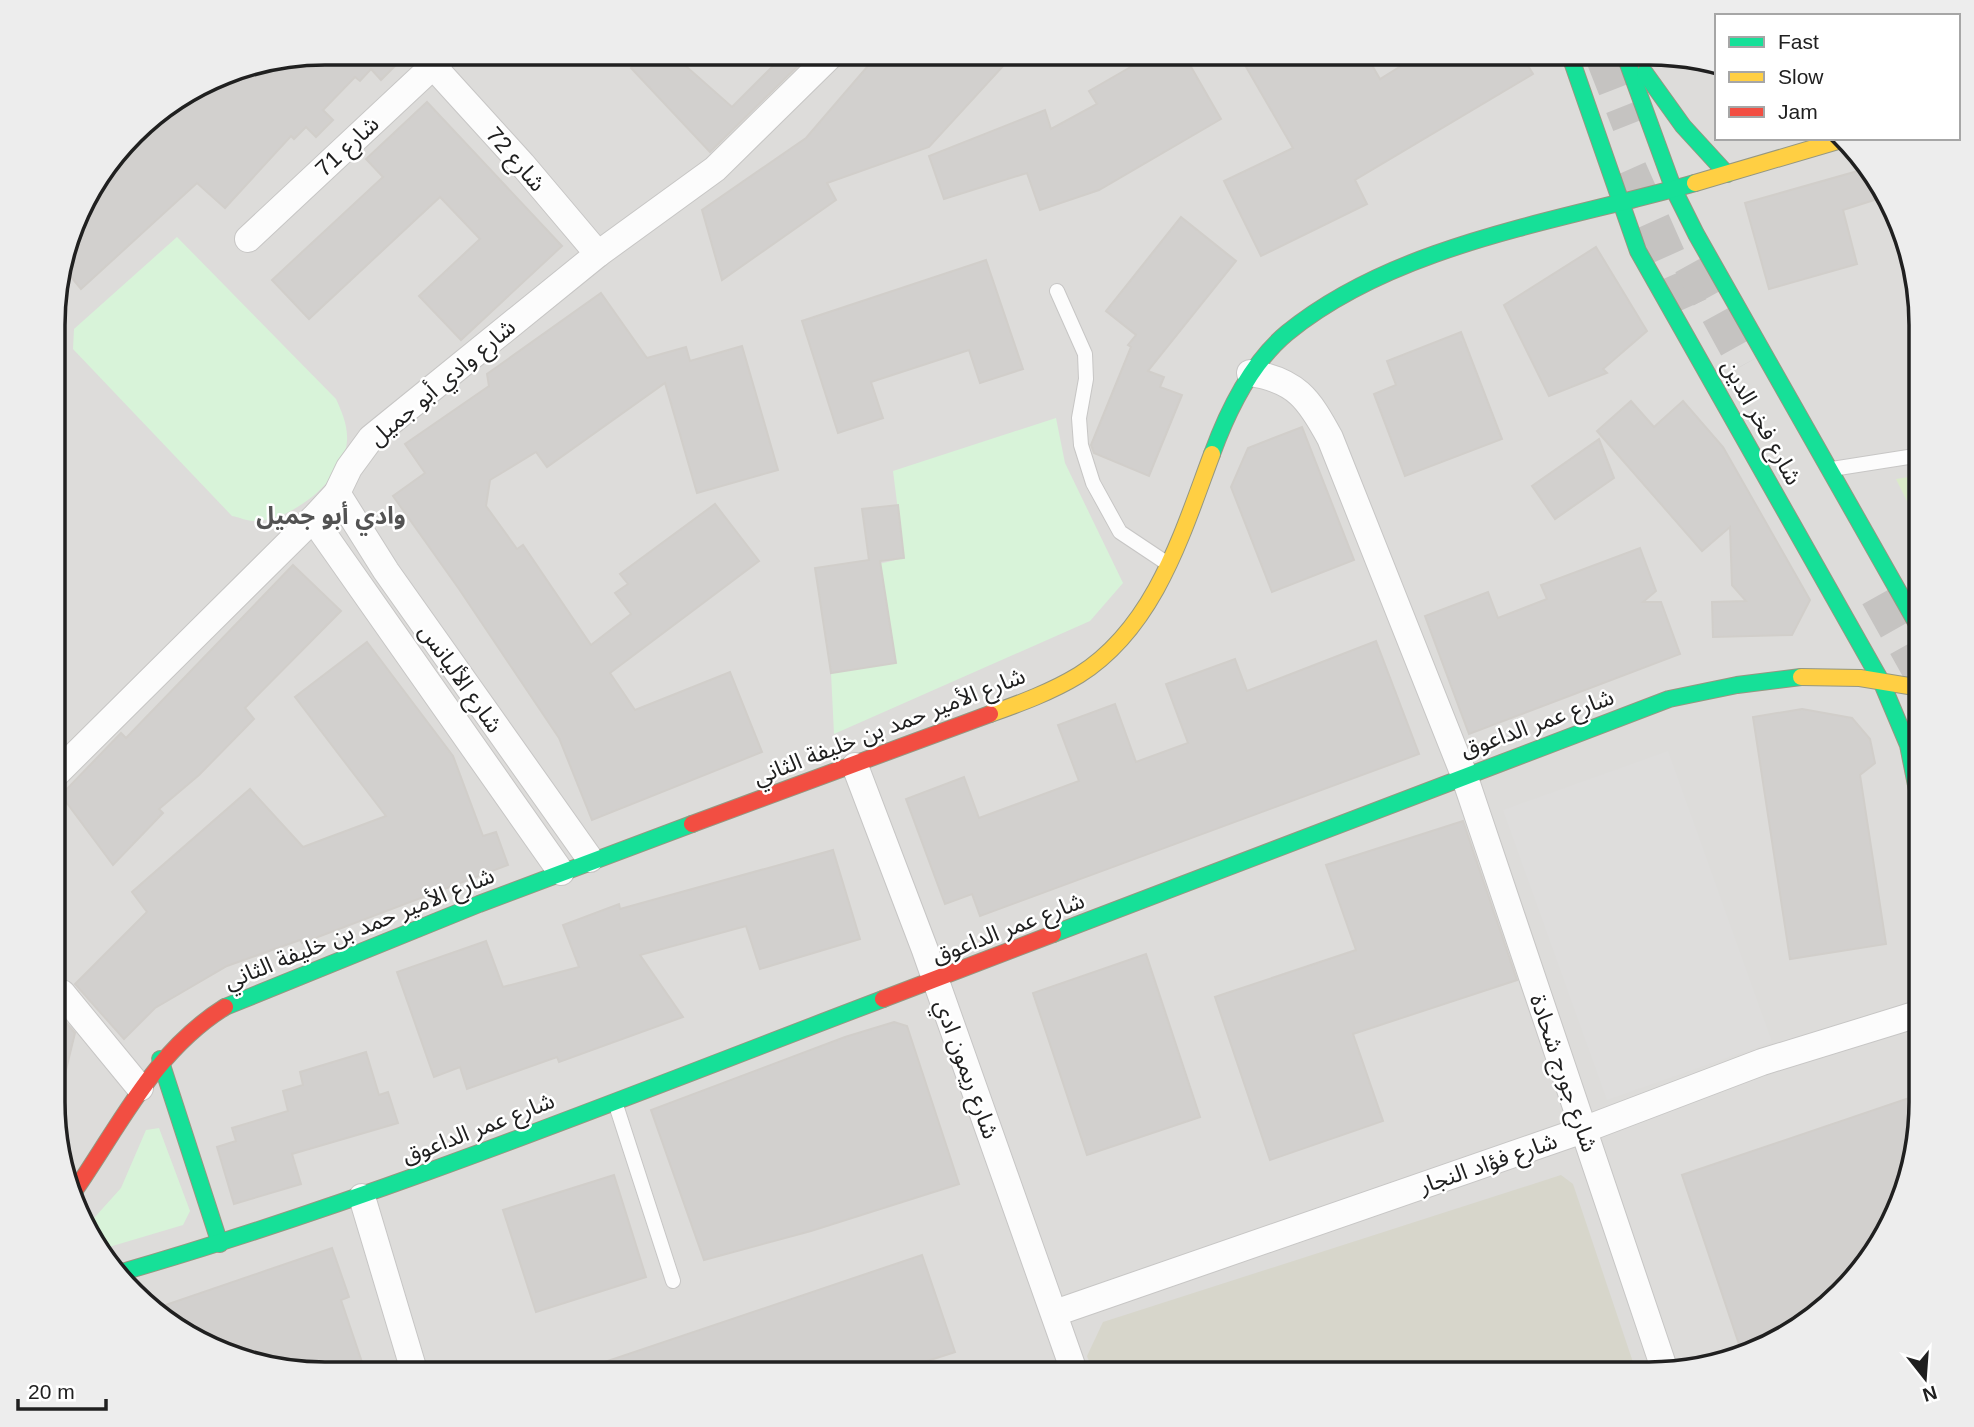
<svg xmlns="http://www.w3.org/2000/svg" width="1974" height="1427" font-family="Arial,'Noto Sans Arabic',sans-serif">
<rect width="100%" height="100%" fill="#eeece9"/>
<polygon fill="#dddcda" points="324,53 1667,53 1717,65 1717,138 1840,138 1893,204 1921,307 1921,1120 1907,1190 1865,1268 1770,1347 1650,1374 307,1374 221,1354 159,1318 89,1238 55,1138 55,289 81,204 145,120 221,73"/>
<polygon fill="#d7d6cb" points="1561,1175 1573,1184 1637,1374 1094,1374 1087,1356 1103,1322"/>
<polygon fill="#daeac9" points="1921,475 1921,529 1896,479"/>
<g fill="#d8f3d9">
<path d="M177 237 336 399C342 412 348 426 347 441 344 480 291 522 253 521 247 521 239 517 232 516L73 349 74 329Z"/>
<polygon points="1056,418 1065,463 1123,583 1090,621 834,734 831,673 879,564 904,558 893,471"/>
<polygon points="159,1128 190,1211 183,1225 99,1250 89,1238 85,1228 121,1188 146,1130"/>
</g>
<polygon fill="#dedddc" points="1668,751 1772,1042 1607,1100 1503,810"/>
<g fill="#d2d0ce" stroke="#d1ceca" stroke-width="2">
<polygon points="324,52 408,53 381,80 371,69 360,81 355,77 323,110 333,120 316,137 306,127 294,139 291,136 225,208 197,183 81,289 62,266 81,204 113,161 143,134 137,130 145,120 221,73"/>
<polygon points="645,53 671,53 732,107 786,53 811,53 710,152 631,68"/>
<polygon points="879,53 1015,53 929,147 827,183 836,200 722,280 702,210 806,138"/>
<polygon points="1155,53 1183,53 1221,119 1099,190 1040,210 1027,173 944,199 929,156 1045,110 1051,129 1097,104 1089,91"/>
<polygon points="1238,53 1365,53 1380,79 1422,53 1520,53 1533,74 1355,180 1367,204 1261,256 1224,181 1293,148"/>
<polygon points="427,102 562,246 461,340 419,296 480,239 440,197 309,319 272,280 383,177 366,159"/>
<polygon points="1865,169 1887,196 1843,210 1857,264 1769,289 1745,203"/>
<polygon points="1181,217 1236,261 1148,371 1164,377 1160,387 1182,395 1149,476 1094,453 1091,445 1131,347 1128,345 1136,335 1106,311"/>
<polygon points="1596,247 1647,331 1603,369 1607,373 1549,396 1504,305"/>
<polygon points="986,260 1023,369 980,383 969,350 871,382 883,418 838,433 802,321"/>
<polygon points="601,293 647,358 686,347 690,361 742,346 778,470 697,493 665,383 547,467 536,452 490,480 486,506 517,549 523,545 591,645 631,614 615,593 628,584 620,574 715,504 759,561 610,673 635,710 730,672 762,752 592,820 559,738 459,589 393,496 425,473 405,444 489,386 487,374"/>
<polygon points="1461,332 1502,439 1405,476 1374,394 1396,385 1387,361"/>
<polygon points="1631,401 1654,427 1683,401 1723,447 1810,600 1792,635 1713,637 1712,602 1746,601 1732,585 1730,527 1702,551 1597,431"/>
<polygon points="1302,427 1354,560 1272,592 1231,487 1248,448"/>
<polygon points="1599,439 1614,478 1555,519 1532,486"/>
<polygon points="898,505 904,558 880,561 896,663 831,673 815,568 869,560 862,509"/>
<polygon points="1640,548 1656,591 1643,602 1661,602 1680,654 1469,734 1425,616 1488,592 1498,618 1547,599 1541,585"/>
<polygon points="293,565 341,611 245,708 254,719 199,775 159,809 163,813 113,865 61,795 121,733 126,738"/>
<polygon points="1376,641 1419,754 980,916 972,894 945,904 906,799 964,777 979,818 1079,781 1058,725 1115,704 1136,762 1188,743 1166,684 1235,659 1247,691"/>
<polygon points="367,642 453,756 483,836 496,832 508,865 302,943 300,940 227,966 155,1008 124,1039 75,984 147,912 132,892 250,789 303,847 386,816 295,697"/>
<polygon points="1802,709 1852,718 1870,739 1875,763 1860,775 1886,944 1790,959 1753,717"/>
<polygon points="1463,821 1517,980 1353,1034 1383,1121 1270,1160 1215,997 1356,950 1326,865"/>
<polygon points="833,850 860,939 760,969 746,926 640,955 683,1017 559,1062 557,1057 467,1089 460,1067 434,1077 397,972 486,941 503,987 579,967 563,925 619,904 620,909"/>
<polygon points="1146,954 1200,1117 1087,1155 1033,993"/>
<polygon points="57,1012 75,1033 64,1078 55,1077 55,1013"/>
<polygon points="894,1022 907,1026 959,1184 811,1231 704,1260 651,1110 845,1037"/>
<polygon points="366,1052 379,1095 388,1092 398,1123 292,1154 301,1184 234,1204 217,1147 236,1141 232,1128 288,1111 283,1091 303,1085 300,1072"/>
<polygon points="1912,1097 1920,1123 1907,1190 1865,1268 1770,1347 1742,1353 1682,1175"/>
<polygon points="614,1175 646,1277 536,1312 503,1210"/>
<polygon points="332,1248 349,1297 341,1300 366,1374 307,1374 221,1354 158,1318 151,1310"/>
<polygon points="922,1255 955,1352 887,1374 581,1374 581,1370"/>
</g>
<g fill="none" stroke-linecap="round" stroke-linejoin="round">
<g stroke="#c5c3c1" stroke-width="38" stroke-dasharray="38 19" stroke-linecap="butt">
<polyline points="1603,53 1631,124"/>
<polyline points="1628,170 1689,307"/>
<polyline points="1692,263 1747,363"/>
<polyline points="1879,595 1921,670"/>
</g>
<defs>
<g id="lane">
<polyline points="1057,291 1085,354 1086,379 1079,418 1081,445 1093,483 1120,532 1168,564"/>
<polyline points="1832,469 1921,455"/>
<polyline points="615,1102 673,1281"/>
</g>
<g id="street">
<polyline points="433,66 522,164 598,254"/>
<polyline points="248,239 447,53"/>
<path d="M1250 373C1296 380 1309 399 1330 438L1464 775 1665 1371"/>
<polyline points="337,493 386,571 590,859"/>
<polyline points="313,519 561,872"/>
<polyline points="855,766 925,950 1075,1374"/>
<polyline points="55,775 313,519 337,493 349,468 371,438 598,254 715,169 833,53"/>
<polyline points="55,997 62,993 140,1088"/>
<polyline points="362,1197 415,1374"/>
<polyline points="1055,1313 1583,1130 1762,1062 1921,1013"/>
</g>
<g id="fast">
<polyline points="1569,53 1638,251 1881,681 1908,745 1921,810"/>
<polyline points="1624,53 1674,190 1696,234 1921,631"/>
<polyline points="1645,73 1683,126 1727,174"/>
<path d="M1212 454C1228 410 1251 363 1287 333 1397 243 1562 221 1695 183"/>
<polyline points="1053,934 1669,699 1737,685 1801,677"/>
<polyline points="225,1007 479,904 692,824"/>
<polyline points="160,1059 220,1244"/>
<path d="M119 1273C379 1198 630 1095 883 999"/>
</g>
<g id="slow">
<polyline points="1695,183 1841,140"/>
<polyline points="1801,677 1860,678 1921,688"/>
<path d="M990 714C1021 703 1051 692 1079 675 1155 627 1182 534 1212 454"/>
</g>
<g id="jam">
<polyline points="692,824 990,714"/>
<polyline points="883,999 1053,934"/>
<path d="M73 1193C120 1126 153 1052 225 1007"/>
</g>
</defs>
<use href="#lane" stroke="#c7c6c5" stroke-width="16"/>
<use href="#street" stroke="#c7c6c5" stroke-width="28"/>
<use href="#fast" stroke="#959781" stroke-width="18"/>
<use href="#slow" stroke="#959781" stroke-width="18"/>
<use href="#jam" stroke="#959781" stroke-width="18"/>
<use href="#lane" stroke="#fcfcfc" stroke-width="14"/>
<use href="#street" stroke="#fcfcfc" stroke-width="26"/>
<use href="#fast" stroke="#16e098" stroke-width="16"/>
<use href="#slow" stroke="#ffcf43" stroke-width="16"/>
<use href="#jam" stroke="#f24e42" stroke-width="16"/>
</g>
<g text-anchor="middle" stroke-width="5" stroke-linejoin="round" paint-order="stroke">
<g font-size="23" fill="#202020" stroke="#fff">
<text transform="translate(347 146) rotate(-43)" y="8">شارع 71</text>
<text transform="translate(516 159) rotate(49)" y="8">شارع 72</text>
<text transform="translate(442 382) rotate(-40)" y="8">شارع وادي أبو جميل</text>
<text transform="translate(1762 422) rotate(61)" y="8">شارع فخر الدين</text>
<text transform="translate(461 678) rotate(55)" y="8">شارع الأليانس</text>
<text transform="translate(1537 723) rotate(-20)" y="8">شارع عمر الداعوق</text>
<text transform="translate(889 726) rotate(-21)" y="8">شارع الأمير حمد بن خليفة الثاني</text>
<text transform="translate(359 928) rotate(-22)" y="8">شارع الأمير حمد بن خليفة الثاني</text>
<text transform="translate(1008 928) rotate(-21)" y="8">شارع عمر الداعوق</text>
<text transform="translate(967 1069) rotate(70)" y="8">شارع ريمون ادي</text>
<text transform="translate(1564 1073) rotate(71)" y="8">شارع جورج شحادة</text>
<text transform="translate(478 1128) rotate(-21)" y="8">شارع عمر الداعوق</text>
<text transform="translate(1488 1163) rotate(-19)" y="8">شارع فؤاد النجار</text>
</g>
<g font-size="24" font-weight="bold" fill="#535353" stroke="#fff">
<text x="331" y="524">وادي أبو جميل</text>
</g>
</g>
<path d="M0 0H1974V1427H0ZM325 65H1649A260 260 0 0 1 1909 325V1102A260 260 0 0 1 1649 1362H325A260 260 0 0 1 65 1102V325A260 260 0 0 1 325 65Z" fill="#ededed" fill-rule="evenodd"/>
<path fill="none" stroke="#202020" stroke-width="3.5" d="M325 65H1649A260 260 0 0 1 1909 325V1102A260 260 0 0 1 1649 1362H325A260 260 0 0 1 65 1102V325A260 260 0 0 1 325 65Z"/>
<rect x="1715" y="14" width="245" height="126" fill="#ffffff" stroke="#a6a6a6" stroke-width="2"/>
<rect x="1729" y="37" width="35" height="10" fill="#16e098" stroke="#a6a6a6" stroke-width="2"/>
<text x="1778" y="49" font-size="21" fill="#202020">Fast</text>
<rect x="1729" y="72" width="35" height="10" fill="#ffcf43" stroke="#a6a6a6" stroke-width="2"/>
<text x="1778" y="84" font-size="21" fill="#202020">Slow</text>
<rect x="1729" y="107" width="35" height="10" fill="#f24e42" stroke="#a6a6a6" stroke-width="2"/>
<text x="1778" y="119" font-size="21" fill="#202020">Jam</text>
<g transform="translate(1925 1378) rotate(163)" stroke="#ffffff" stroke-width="5" paint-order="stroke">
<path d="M0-5L12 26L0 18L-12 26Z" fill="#202020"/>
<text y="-10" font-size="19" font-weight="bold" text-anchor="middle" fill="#202020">N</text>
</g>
<path d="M18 1399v10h88v-10" fill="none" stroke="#202020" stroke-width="3.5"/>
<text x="28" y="1399" font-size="21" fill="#202020" stroke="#ffffff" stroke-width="5" paint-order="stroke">20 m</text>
</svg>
